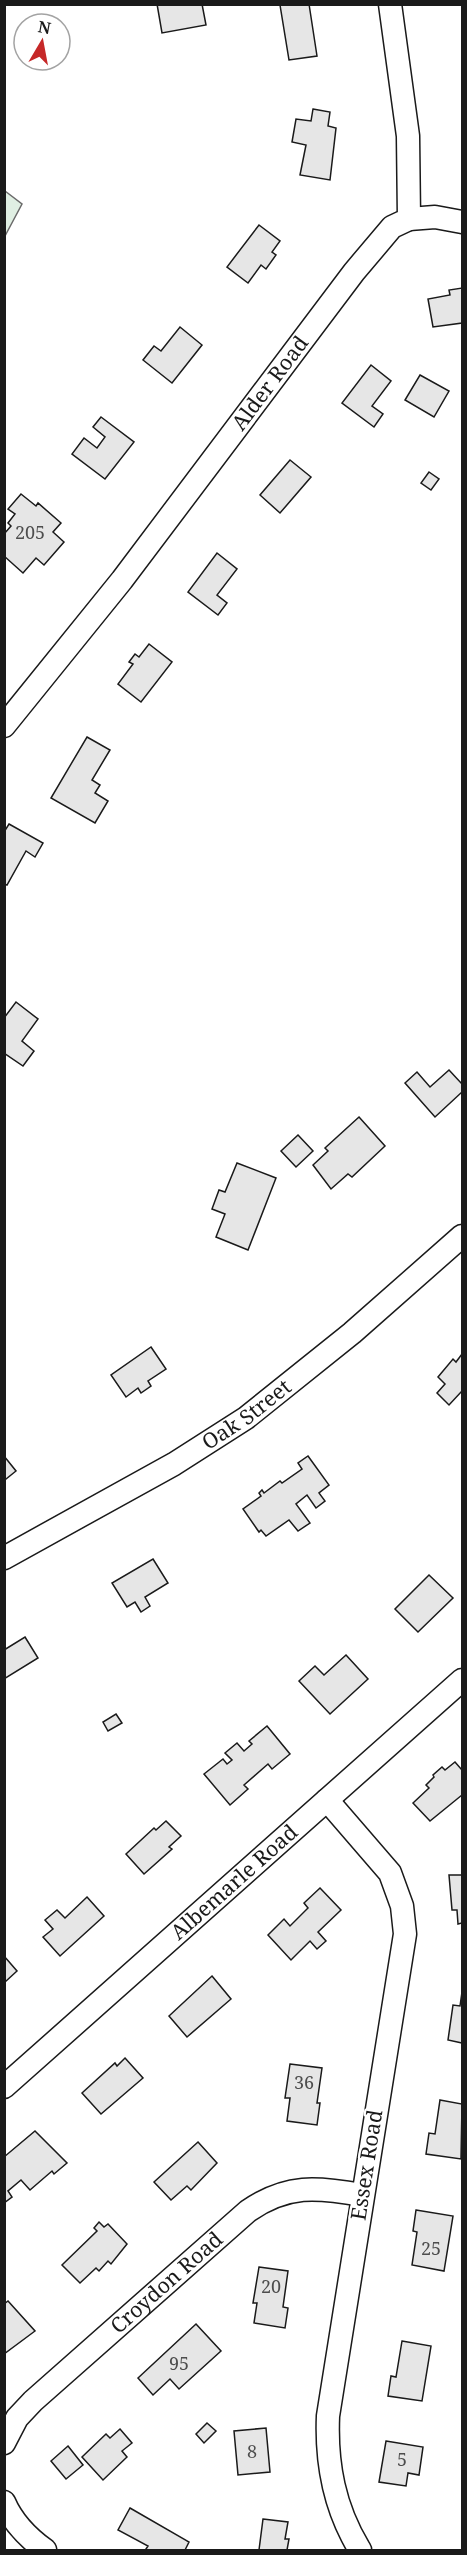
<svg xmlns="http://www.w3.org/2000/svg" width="467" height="2555" font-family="'Noto Serif',serif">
<rect width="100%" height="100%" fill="#fff"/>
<polygon fill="#e0efe3" stroke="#6a6a6a" stroke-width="1.5" points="5,191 22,204 5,236"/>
<g fill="#e6e6e6" stroke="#1a1a1a" stroke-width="1.5">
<polygon points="157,4 202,4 206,25 162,33"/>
<polygon points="309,4 317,56 289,60 280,5"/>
<polygon points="313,109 330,112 328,126 336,128 330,180 300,175 306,145 292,142 296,119 311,121"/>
<polygon points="259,225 280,241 272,252 276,255 266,269 261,265 248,283 227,267"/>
<polygon points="462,288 462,323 433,327 428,299 450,295 449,290"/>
<polygon points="180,327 202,345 172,383 143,360 154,346 161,351"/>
<polygon points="371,365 391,381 372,406 383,414 374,427 342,403"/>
<polygon points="420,375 449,391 434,417 405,400"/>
<polygon points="101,417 134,442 105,479 72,454 84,438 97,448 105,437 93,427"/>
<polygon points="290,460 311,477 280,513 260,495"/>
<polygon points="429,472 439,479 431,490 421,483"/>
<polygon points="21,494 36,506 38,503 61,523 53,532 64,542 44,565 36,558 23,573 4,556 4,534 11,526 8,523 15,514 8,509"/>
<polygon points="217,553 237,569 217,595 227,603 218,615 188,592"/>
<polygon points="149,644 172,662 141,702 118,684 133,664 129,662 135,654 139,657"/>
<polygon points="87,737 110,750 92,780 100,785 95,793 108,801 95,823 51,798"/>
<polygon points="9,824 43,843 35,857 26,851 7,885 4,884 4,832"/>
<polygon points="16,1002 38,1019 22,1041 34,1051 23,1066 4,1053 4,1018"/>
<polygon points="449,1070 462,1084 462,1092 435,1117 405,1083 417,1072 430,1087"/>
<polygon points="359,1117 385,1146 352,1177 348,1174 331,1189 313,1165 328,1151 325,1148"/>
<polygon points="298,1135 313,1151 296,1167 281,1151"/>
<polygon points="237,1163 276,1178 248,1250 216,1237 225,1214 212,1209 219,1190 225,1192"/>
<polygon points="151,1347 166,1369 148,1381 151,1386 141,1393 138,1388 126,1397 111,1375"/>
<polygon points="462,1354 462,1391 449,1405 437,1393 445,1384 438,1377 453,1359 456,1362"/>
<polygon points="4,1456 16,1471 6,1479 4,1477"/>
<polygon points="308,1456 329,1485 319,1493 325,1501 316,1508 307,1495 296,1504 310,1523 298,1531 289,1520 266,1536 261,1530 259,1532 243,1509 261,1496 259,1493 262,1490 264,1493 280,1481 282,1483 302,1469 298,1463"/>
<polygon points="153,1559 168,1583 145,1597 150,1606 141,1612 135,1602 127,1607 112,1583"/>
<polygon points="429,1575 453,1598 418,1632 395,1609"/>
<polygon points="25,1637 38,1658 4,1679 4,1650"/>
<polygon points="346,1655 368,1679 330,1714 299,1681 315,1666 324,1675"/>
<polygon points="116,1714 122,1723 108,1731 103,1722"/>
<polygon points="267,1726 290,1754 272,1769 268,1764 244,1785 248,1789 230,1805 204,1774 223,1759 227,1764 232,1760 225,1753 237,1743 244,1751 252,1744 249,1741"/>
<polygon points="455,1762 462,1770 462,1795 430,1821 413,1803 429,1788 426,1785 434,1777 433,1775 442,1767 445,1770"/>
<polygon points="166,1821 181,1836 169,1847 172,1849 144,1874 126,1854 154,1828 156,1830"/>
<polygon points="449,1875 462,1875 462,1923 458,1924 457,1910 452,1910"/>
<polygon points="320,1888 341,1910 318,1932 326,1941 317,1949 310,1941 291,1960 268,1935 284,1919 290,1926 308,1908 304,1903"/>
<polygon points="87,1897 104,1916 60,1956 43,1937 53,1929 45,1920 57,1910 65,1918"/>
<polygon points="4,1956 17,1971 5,1982 4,1981"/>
<polygon points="212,1976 231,1999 187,2037 169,2016"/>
<polygon points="462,1992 462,2043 448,2040 453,2005 460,2006"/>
<polygon points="125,2058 143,2078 101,2114 82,2093 115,2063 117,2066"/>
<polygon points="290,2064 322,2068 317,2103 320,2103 317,2125 287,2121 290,2098 285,2098"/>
<polygon points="440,2100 462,2104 461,2159 426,2154 429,2133 435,2134"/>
<polygon points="35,2131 67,2163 54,2174 52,2171 30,2190 21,2180 8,2191 12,2197 4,2203 4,2157"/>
<polygon points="198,2142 217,2163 191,2190 187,2186 171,2200 154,2182"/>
<polygon points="416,2210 453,2216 444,2271 412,2265 417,2232 413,2231"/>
<polygon points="99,2222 104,2227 108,2224 127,2244 111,2264 108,2261 99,2271 96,2268 80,2283 62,2265 97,2231 94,2228"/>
<polygon points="259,2267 288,2271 283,2307 288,2308 285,2328 254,2323 257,2303 253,2303"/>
<polygon points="8,2301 35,2331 4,2354 4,2304"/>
<polygon points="196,2324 221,2351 179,2389 170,2379 153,2395 138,2378"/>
<polygon points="402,2341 431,2346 422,2401 388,2396 391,2376 396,2377"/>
<polygon points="207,2423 216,2431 204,2443 196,2434"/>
<polygon points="266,2428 270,2472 238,2475 234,2431"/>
<polygon points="120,2429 132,2443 122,2451 127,2457 103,2480 82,2457 106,2434 110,2438"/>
<polygon points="386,2441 423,2447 419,2475 408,2473 406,2486 379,2482"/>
<polygon points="68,2446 83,2465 66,2479 51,2461"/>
<polygon points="130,2508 189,2542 185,2550 148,2550 146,2549 148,2546 118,2530"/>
<polygon points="263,2519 288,2522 285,2539 289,2539 287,2550 259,2550"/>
</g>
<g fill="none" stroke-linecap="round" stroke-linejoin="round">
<defs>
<g id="minor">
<polyline points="409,219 435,217 462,222"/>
<path id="s1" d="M4 726 122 580 354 272 392 227 409 219 408 136 390 4"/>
<path id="s2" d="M4 1558 174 1464 246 1418 352 1333 462 1236"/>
<path d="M327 1800 390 1873 402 1906 405 1934 328 2416C326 2464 334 2508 360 2550"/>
<path id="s3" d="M4 2087 462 1680"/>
<path id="s4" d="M4 2443 17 2418 33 2401 248 2211C287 2184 317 2187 362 2195"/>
<path d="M4 2502C13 2523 27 2537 45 2550"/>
</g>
</defs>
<use href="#minor" stroke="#1a1a1a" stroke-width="25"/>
<use href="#minor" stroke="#fff" stroke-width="22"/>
</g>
<g text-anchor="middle" stroke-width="4.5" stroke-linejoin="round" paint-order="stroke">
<g font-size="18" fill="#4d4d4d">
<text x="30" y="539">205</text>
<text x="304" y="2089">36</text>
<text x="431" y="2255">25</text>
<text x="271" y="2293">20</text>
<text x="179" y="2370">95</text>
<text x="252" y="2458">8</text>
<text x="402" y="2466">5</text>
</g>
<g font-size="21" fill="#1a1a1a" stroke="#fff">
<text dy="7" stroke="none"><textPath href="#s1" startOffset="434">Alder Road</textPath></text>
<text dy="7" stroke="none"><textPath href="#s2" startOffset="282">Oak Street</textPath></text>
<text dy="7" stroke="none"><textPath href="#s3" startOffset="308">Albemarle Road</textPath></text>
<text transform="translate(367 2165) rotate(-81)" y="7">Essex Road</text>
<text dy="7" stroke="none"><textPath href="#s4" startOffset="230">Croydon Road</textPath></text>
</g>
</g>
<rect width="467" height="2555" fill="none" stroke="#1a1a1a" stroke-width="12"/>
<g transform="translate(42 42) rotate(10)"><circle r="28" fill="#ffffff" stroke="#a3a3a3" stroke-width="1.5"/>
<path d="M0-4.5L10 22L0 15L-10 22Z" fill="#c62828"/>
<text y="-9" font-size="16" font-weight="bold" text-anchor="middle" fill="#1a1a1a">N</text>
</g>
</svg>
